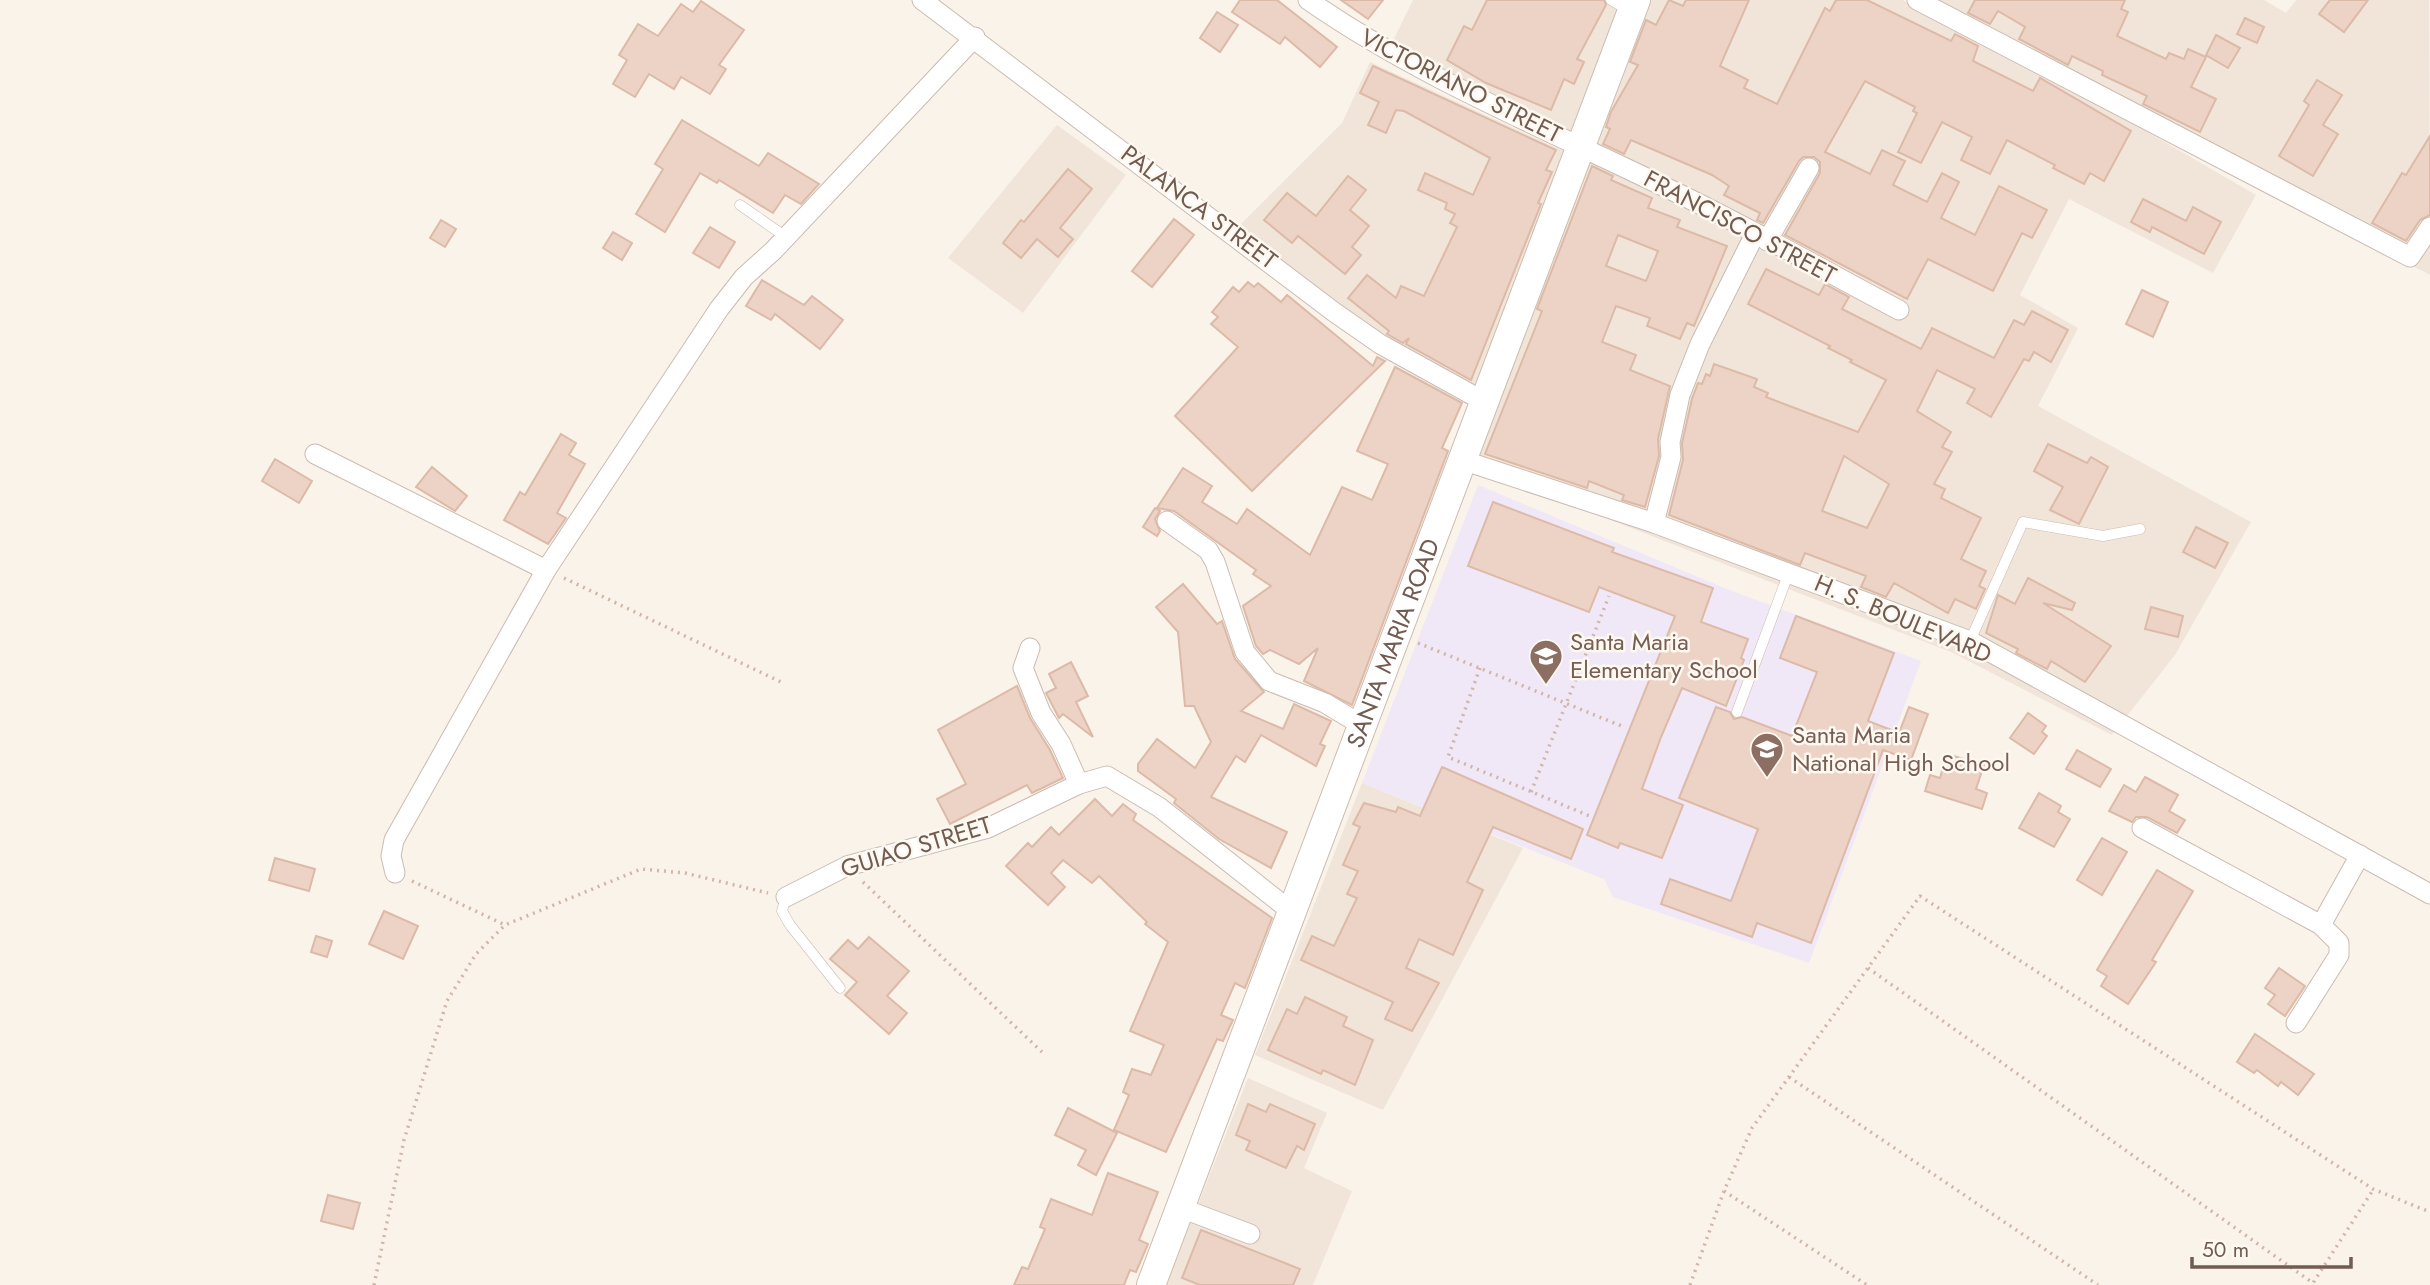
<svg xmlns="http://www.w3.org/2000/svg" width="2430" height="1285" font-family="Jost,sans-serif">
<rect width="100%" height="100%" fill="#faf3ea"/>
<g fill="#f1e5d9">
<polygon points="1413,0 1623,0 1567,145 1386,55"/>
<polygon points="1637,0 1903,0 1930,17 2037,68 2256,195 2213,273 2069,199 2020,295 2078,328 2038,406 2251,522 2175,655 2112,735 1951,652 1471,466"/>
<polygon points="1910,0 2264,0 2286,13 2296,0 2429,0 2430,275"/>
<polygon points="1370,62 1568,153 1475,392 1416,364 1230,235 1342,123"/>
<polygon points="1057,125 1126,175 1023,313 948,258"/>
<polygon points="1362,783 1523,848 1383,1110 1255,1055"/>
<polygon points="1248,1078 1327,1113 1304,1168 1352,1191 1313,1285 1166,1285"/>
</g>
<polygon fill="#f0e7f7" points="1478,485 1727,589 1921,661 1809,963 1613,897 1604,879 1362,783"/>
<g fill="#ecd3c5" stroke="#ddbaa7" stroke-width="2" fill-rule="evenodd">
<polygon points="1240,0 1277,0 1337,47 1320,67 1285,37 1280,44 1232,12"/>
<polygon points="1341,0 1383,0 1368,19"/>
<polygon points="1487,0 1604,0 1606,5 1577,59 1584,62 1574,84 1564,79 1551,110 1486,83 1447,60 1464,26 1472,30"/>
<polygon points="1669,0 1683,6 1686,0 1749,0 1720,66 1748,80 1744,88 1777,104 1825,8 1830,11 1836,0 1867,0 1951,41 1955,34 1978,46 1973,61 2033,91 2040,78 2131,131 2104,181 2090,173 2084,184 2053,168 2055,165 2007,140 1990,174 1961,160 1972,137 1942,122 1921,163 1898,152 1917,113 1913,111 1915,107 1865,81 1825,152 1870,174 1882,150 1905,161 1893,185 1927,202 1942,173 1959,182 1941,218 1975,235 1999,186 2047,210 2032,238 2022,233 1993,291 1928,259 1907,299 1785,235 1820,173 1820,162 1814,157 1803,157 1799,161 1763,223 1757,220 1760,213 1724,195 1729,186 1712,175 1631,140 1624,154 1603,144 1610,129 1606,127 1611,112 1638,65 1630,62 1646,20 1656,25"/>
<polygon points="1975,0 2125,0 2121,9 2128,12 2117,36 2166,59 2169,53 2184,59 2188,49 2206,57 2191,87 2216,99 2200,132 2143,104 2147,96 2102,75 2103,71 2072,56 2068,65 2019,39 2025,27 1998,11 1990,24 1968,13"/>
<polygon points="2330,0 2368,0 2344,32 2319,14"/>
<polygon points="701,1 744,30 719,65 726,69 710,94 681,77 674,89 649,74 635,97 613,84 627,60 619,55 638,24 658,36 681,4 693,12"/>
<polygon points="1217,12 1238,25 1220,52 1200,38"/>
<polygon points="2245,18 2264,27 2257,43 2237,34"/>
<polygon points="2216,35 2240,48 2228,68 2206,55"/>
<polygon points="1373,66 1556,150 1546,170 1552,172 1538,203 1541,204 1471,380 1406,344 1409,338 1403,343 1387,334 1389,331 1348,298 1367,275 1396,298 1401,286 1424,296 1457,227 1450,223 1455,214 1445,209 1447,203 1418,190 1425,173 1473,195 1490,158 1404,111 1396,110 1386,133 1368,125 1379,102 1360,93"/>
<polygon points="2317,80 2342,95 2323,125 2338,134 2313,176 2279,156 2309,105 2304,101"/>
<polygon points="682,120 759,166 768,153 819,184 801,204 785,195 773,213 719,180 717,183 700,173 665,232 636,214 663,169 655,164"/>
<polygon points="2430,136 2430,215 2420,220 2406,241 2372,223 2402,173 2406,175"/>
<path d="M1592 166 1613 176 1611 180 1652 198 1648 208 1680 220 1677 227 1727 246 1694 326 1687 323 1680 339 1647 326 1650 318 1616 306 1602 342 1636 355 1630 370 1670 386 1658 439 1659 456 1645 507 1622 500 1624 495 1589 481 1587 488 1485 454 1542 311 1537 309ZM1618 235 1658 251 1646 281 1606 266Z"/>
<polygon points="1068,169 1092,189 1060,228 1073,239 1058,257 1037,239 1021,258 1003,243 1021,220 1024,222"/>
<polygon points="1348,176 1366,190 1350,210 1369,226 1352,247 1361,255 1345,274 1298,236 1292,243 1264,220 1287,193 1316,216"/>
<polygon points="2143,199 2186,221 2193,207 2221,222 2204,254 2152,227 2150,232 2131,222"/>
<polygon points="1174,219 1194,235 1152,287 1132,271"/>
<polygon points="441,220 456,229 445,247 430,238"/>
<polygon points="710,227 735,242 719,268 693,253"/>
<polygon points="613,232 632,243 622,260 603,248"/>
<path d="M1766 269 1819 295 1825 284 1849 297 1842 309 1921 349 1932 328 1994 358 2014 320 2024 325 2032 311 2068 330 2051 362 2034 352 2029 361 2024 359 1991 417 1967 403 1975 389 1937 370 1917 411 1951 432 1942 447 1952 452 1934 484 1945 489 1941 498 1981 518 1961 559 1986 571 1979 586 1985 589 1976 609 1955 599 1948 613 1894 583 1886 597 1861 587 1866 576 1805 553 1800 565 1669 515 1683 460 1682 443 1692 399 1698 383 1702 384 1706 374 1710 376 1714 364 1757 379 1754 387 1768 393 1766 397 1858 432 1886 380 1850 362 1852 360 1828 348 1830 346 1748 304ZM1844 456 1889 484 1867 528 1822 511Z"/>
<polygon points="762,280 804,305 812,296 843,320 820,349 775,314 771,320 746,306"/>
<polygon points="1248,282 1254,287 1258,283 1281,302 1287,295 1373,366 1377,357 1385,361 1252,491 1175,416 1238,347 1211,324 1218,317 1212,312 1233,287 1239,292"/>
<polygon points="2142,290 2168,302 2153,337 2126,324"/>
<polygon points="1395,367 1462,403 1442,448 1448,451 1352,705 1304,681 1318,648 1299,664 1270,650 1263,654 1256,646 1243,606 1271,586 1253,574 1256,570 1174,511 1157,508 1183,468 1212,486 1202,502 1237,524 1247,509 1310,555 1342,487 1372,500 1388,464 1357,451"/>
<polygon points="561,434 576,443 569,455 585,464 557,513 566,518 548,544 504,520 520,492 525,495"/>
<polygon points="2048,444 2087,463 2091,457 2108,467 2079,524 2050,510 2063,487 2034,471"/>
<polygon points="275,459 312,481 299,503 262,481"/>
<polygon points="432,467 467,496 455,511 416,487"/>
<polygon points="1493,502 1614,548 1612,552 1713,588 1701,622 1748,639 1741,658 1744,660 1726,706 1682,688 1661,737 1642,789 1683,805 1662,858 1620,843 1618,848 1587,835 1675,616 1599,587 1589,612 1468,566"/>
<polygon points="1155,508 1160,511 1155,519 1160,531 1157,536 1143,527"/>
<polygon points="2196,527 2228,543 2215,568 2183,552"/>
<polygon points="2028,578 2075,603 2072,610 2043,603 2111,646 2085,682 2051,661 2047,669 2016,653 2018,649 1986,633 1998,595 2015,604"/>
<polygon points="1183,584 1217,624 1222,621 1235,659 1264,692 1241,711 1283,729 1294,704 1331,721 1320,744 1325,746 1316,766 1261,735 1245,762 1236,756 1211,797 1287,832 1271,868 1219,839 1174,803 1176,799 1138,771 1138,764 1157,739 1195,768 1211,742 1194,706 1185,706 1178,632 1156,607"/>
<polygon points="2151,607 2183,616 2178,637 2145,629"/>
<polygon points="1796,616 1894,653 1868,721 1899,733 1909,707 1928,714 1911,760 1883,750 1811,943 1757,923 1752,937 1661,904 1670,879 1731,901 1758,829 1679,798 1716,707 1730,712 1734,719 1742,717 1792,736 1817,672 1780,658"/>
<polygon points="1071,662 1088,696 1076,702 1093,737 1063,714 1059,718 1046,693 1056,688 1049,674"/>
<polygon points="1017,686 1030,718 1050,750 1063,778 1032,793 1027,785 950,824 937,799 966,784 938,730"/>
<polygon points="2028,713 2046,726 2042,732 2047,736 2034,754 2010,738"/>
<polygon points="2077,750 2111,769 2100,787 2066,769"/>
<polygon points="1947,754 1984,765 1976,789 1987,793 1982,809 1925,791 1930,775 1940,778"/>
<polygon points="1442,767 1583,829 1571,859 1493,827 1467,882 1483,890 1453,955 1419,939 1406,968 1439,983 1412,1031 1385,1019 1393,1002 1301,960 1312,936 1334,946 1357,898 1347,894 1358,871 1343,865 1360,827 1353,824 1364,803 1396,812 1398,807 1420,816"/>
<polygon points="2145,777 2178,795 2169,811 2185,820 2177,833 2147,817 2136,817 2132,822 2109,811 2124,785 2136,792"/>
<polygon points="2039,793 2061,806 2058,812 2070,819 2054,847 2019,828"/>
<polygon points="1095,799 1112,816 1123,804 1136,814 1133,820 1272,918 1245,988 1235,983 1221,1015 1233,1020 1223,1041 1217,1039 1166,1152 1114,1130 1129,1095 1123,1092 1132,1069 1151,1075 1164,1045 1130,1031 1168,942 1145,924 1147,922 1099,876 1092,883 1063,860 1051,873 1065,887 1048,905 1006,866 1028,843 1032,847 1051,827 1059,835"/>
<polygon points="2102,838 2127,852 2102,895 2077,880"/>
<polygon points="275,858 315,869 309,891 269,880"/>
<polygon points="2157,870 2193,891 2152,960 2156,962 2128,1004 2101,986 2107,976 2097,970"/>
<polygon points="384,911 418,926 403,959 369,944"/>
<polygon points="316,936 332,941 327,957 311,952"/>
<polygon points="869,937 909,971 887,996 907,1013 889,1034 845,995 857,982 830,959 848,940 858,949"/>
<polygon points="2279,968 2305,986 2285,1016 2268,1004 2275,995 2265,988"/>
<polygon points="1305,997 1347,1017 1343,1026 1373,1040 1355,1085 1323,1070 1321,1074 1268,1050 1287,1009 1297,1014"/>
<polygon points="2255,1034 2314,1074 2298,1095 2281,1082 2278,1086 2257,1070 2254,1073 2237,1062"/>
<polygon points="1248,1104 1266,1112 1270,1104 1315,1124 1304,1150 1297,1146 1286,1168 1246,1150 1250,1141 1236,1135"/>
<polygon points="1068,1108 1117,1133 1096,1175 1078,1165 1086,1150 1055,1135"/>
<polygon points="1108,1173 1158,1192 1139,1240 1148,1244 1136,1272 1130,1270 1124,1285 1014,1285 1022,1267 1028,1269 1045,1229 1040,1227 1051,1199 1092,1215"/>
<polygon points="328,1195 360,1203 353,1229 321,1221"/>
<polygon points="1201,1230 1300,1269 1293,1285 1200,1285 1182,1278"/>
</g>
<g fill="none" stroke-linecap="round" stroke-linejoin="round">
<defs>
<g id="service">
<polyline points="1611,0 1628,10"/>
<polyline points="740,205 786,237"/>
<polyline points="1970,641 2023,522 2103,536 2140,529"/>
<polyline points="1737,712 1789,572"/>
<polyline points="786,897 782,911 790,925 840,988"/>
</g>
<g id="minor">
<polyline points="922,0 1334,312 1380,344 1485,402"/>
<path d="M1308 0C1420 78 1547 129 1669 189 1747 226 1823 270 1899 310"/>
<polyline points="1917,0 2410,257 2430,227"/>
<polyline points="1767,241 1809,168"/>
<polyline points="315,454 546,570 719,309 744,277 773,251 975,37"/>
<polyline points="1462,460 1654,523 1970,641 2430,894"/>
<polyline points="1167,521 1208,550 1215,562 1245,652 1269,681 1325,703 1363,726"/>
<polyline points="1654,523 1671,457 1670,442 1680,395 1700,344 1755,234"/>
<polyline points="1030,648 1023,668 1041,713 1061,744 1079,784"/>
<polyline points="2142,828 2321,925 2339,943 2339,955 2296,1023"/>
<polyline points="395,873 391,856 394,840 546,570"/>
<polyline points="786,897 847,866 988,828 1079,784 1107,776 1159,807 1292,912"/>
<polyline points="2321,925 2360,855"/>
<polyline points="1181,1208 1250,1234"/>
</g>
<g id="secondary">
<path id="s1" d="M1151 1285 1636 0"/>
</g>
</defs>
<use href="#service" stroke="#cbbbb1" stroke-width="11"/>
<use href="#minor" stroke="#cbbbb1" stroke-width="21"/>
<use href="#secondary" stroke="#cdbcaf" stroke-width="30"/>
<g stroke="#d1b6a8" stroke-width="3.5" stroke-dasharray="2 5" stroke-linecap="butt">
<polyline points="564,578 781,682"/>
<polyline points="1418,643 1624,727"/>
<polyline points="1480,668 1448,757 1592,817"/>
<polyline points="1531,792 1609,596"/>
<polyline points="412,881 505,925"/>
<polyline points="863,882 1042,1052"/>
<polyline points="1868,968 2313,1283 2373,1190"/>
<polyline points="1789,1077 2098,1285"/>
<polyline points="1724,1191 1867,1285"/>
<polyline points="374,1285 404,1140 447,1001 476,954 505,925 641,869 685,873 768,893"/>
<polyline points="1690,1285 1724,1191 1752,1128 1920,896 2373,1189 2430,1212"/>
</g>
<use href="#service" stroke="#fff" stroke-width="10"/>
<use href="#minor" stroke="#fff" stroke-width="19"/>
<use href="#secondary" stroke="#fff" stroke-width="28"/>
</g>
<defs>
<symbol id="school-pin" viewBox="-11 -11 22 30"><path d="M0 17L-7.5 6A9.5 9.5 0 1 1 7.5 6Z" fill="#8d6e63" stroke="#fdf8f0"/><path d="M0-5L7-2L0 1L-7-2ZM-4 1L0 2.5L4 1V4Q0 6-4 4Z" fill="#fff"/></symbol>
</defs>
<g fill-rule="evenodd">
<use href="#school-pin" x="1527" y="637" width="38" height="52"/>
<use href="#school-pin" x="1748" y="730" width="38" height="52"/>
</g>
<g text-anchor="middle" stroke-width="5" stroke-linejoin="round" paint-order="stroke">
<g font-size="24" fill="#725b50" stroke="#fdf8f0">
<text transform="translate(1461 86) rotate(27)" y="8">VICTORIANO STREET</text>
<text transform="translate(1199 207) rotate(37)" y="8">PALANCA STREET</text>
<text transform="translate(1740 227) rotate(28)" y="8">FRANCISCO STREET</text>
<text transform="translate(1903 619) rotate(23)" y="8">H. S. BOULEVARD</text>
<text dy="8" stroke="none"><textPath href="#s1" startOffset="686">SANTA MARIA ROAD</textPath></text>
<text transform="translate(916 847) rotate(-17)" y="8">GUIAO STREET</text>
</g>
<g font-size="24" fill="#785e54" stroke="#fdf8f0" text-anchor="start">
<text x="1570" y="650">Santa Maria<tspan x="1570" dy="28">Elementary School</tspan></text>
<text x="1792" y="743">Santa Maria<tspan x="1792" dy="28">National High School</tspan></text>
</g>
</g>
<path d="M2192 1257v10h159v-10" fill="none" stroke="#725b50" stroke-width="3.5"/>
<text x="2202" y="1257" font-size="21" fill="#725b50" stroke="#fdf8f0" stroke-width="5" paint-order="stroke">50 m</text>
</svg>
